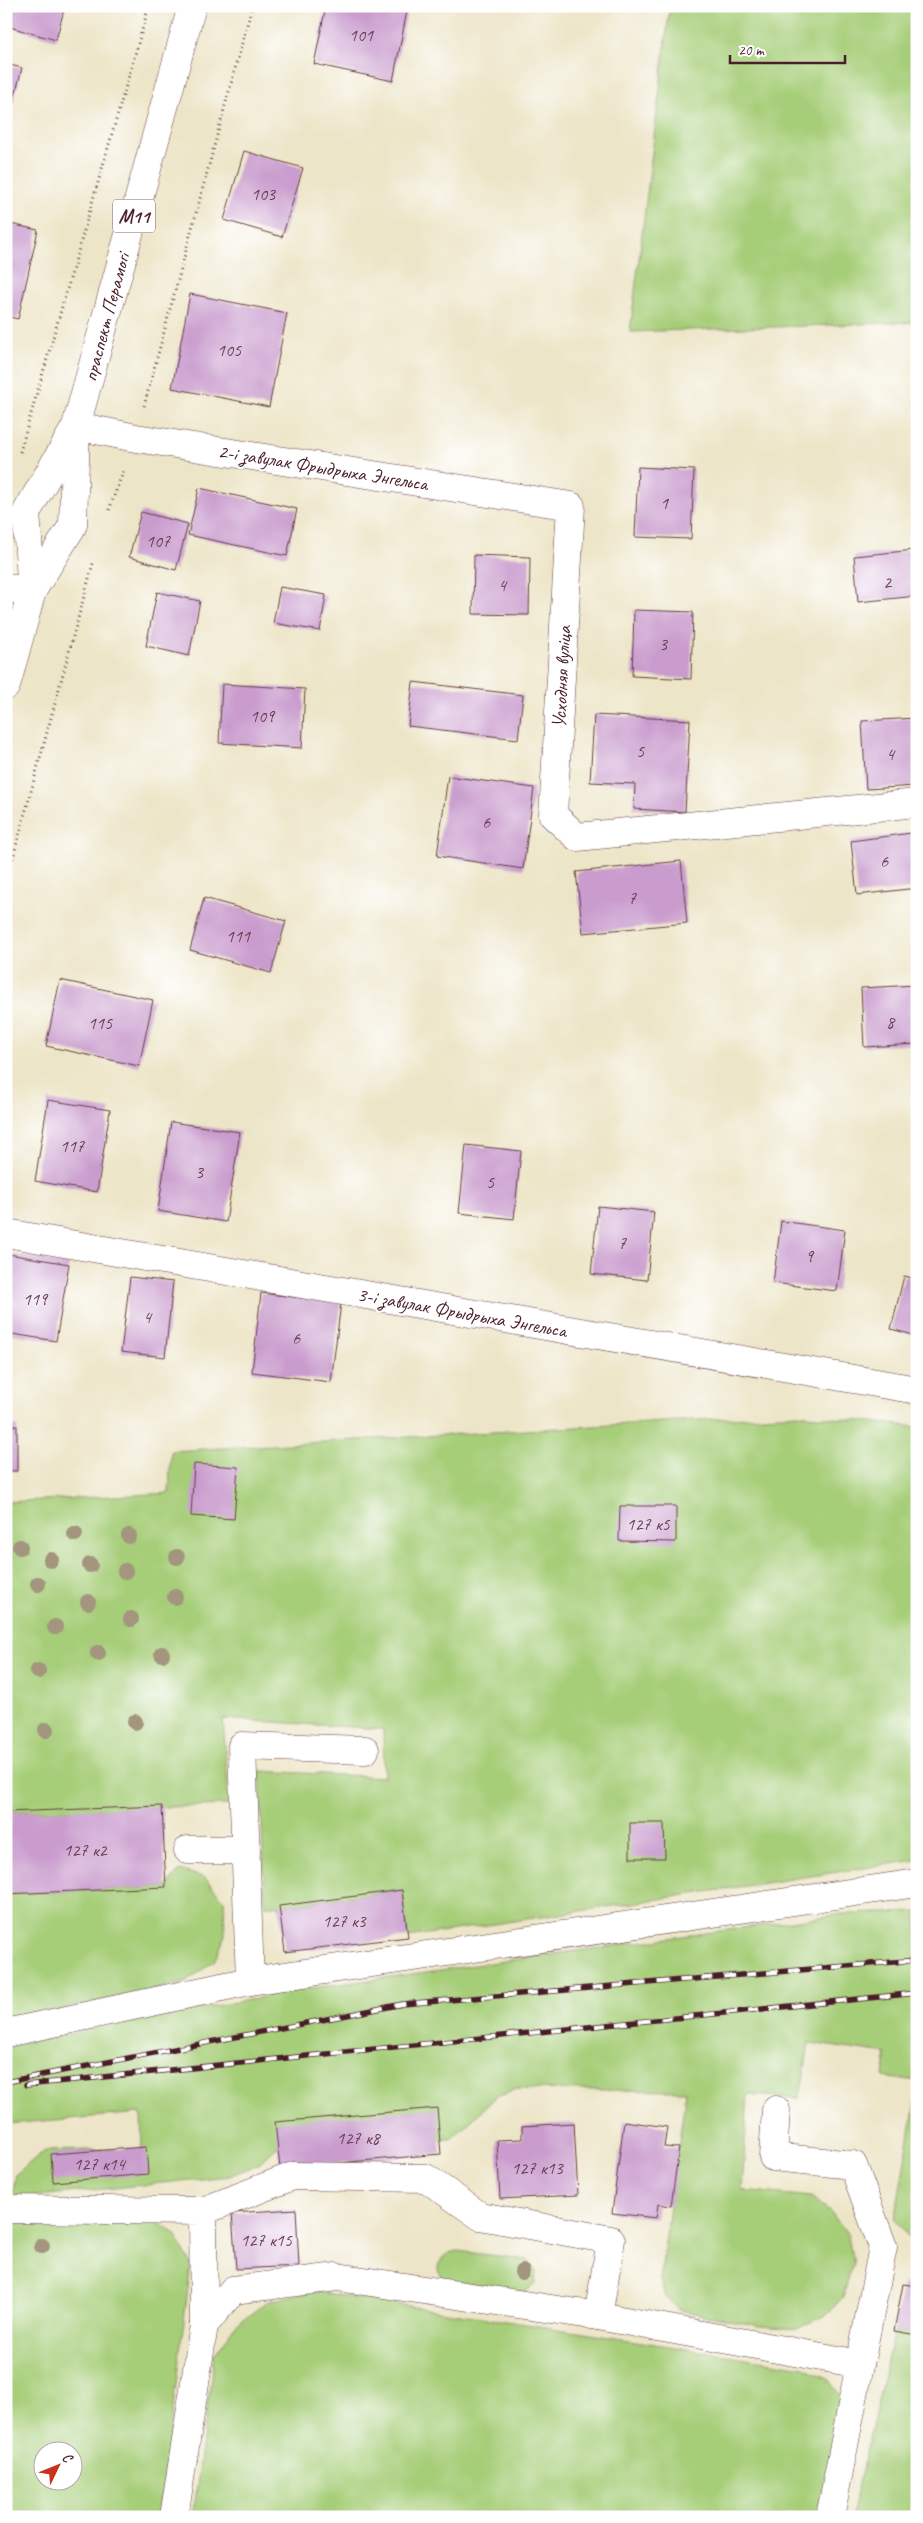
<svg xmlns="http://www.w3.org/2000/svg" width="923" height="2523" font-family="Caveat,sans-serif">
<rect width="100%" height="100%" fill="#fff"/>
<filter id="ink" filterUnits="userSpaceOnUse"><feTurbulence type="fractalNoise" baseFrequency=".02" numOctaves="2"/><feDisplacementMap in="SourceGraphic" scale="10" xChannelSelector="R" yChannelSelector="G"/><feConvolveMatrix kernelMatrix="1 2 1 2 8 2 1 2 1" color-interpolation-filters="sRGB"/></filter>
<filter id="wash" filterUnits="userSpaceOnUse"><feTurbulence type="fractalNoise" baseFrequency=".0096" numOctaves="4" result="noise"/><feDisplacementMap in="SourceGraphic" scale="20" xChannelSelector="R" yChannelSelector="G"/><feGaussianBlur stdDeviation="1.12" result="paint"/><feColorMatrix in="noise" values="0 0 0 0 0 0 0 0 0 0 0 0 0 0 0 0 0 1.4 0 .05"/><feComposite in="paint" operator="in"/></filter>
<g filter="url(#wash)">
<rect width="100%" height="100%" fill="#ede5c7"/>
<g fill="#a6cd77" stroke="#787651" fill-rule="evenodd">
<polygon points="670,6 917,6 917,322 630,332"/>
<polygon points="798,1414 917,1427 917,1860 408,1937 402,1890 279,1906 265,1905 260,1771 384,1777 383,1729 223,1719 229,1805 6,1812 6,1502 169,1493 171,1451"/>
<polygon points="180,1870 205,1878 224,1900 225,1937 214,1961 185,1983 6,2021 6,1894 166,1887"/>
<polygon points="917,1912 917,2081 883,2076 887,2054 809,2043 800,2098 748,2095 742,2190 811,2197 831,2212 848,2236 853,2263 843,2297 826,2315 797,2329 759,2326 678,2310 665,2297 660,2279 686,2091 516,2089 497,2096 452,2139 277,2147 259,2164 229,2176 19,2198 13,2192 16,2174 44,2151 142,2149 141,2113 6,2124 6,2046 304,1989 841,1914"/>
<polygon points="917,2091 917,2250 895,2219"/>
<path d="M146 2215 175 2234 191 2265 159 2517H6V2219ZM42 2450H72V2480H42Z"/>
<path d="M458 2251 528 2260 536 2271 535 2284 524 2293 442 2279C435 2264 441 2253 458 2251Z"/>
<polygon points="311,2291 804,2367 828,2379 845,2402 825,2517 193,2517 214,2355 236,2325 268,2301"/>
<polygon points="894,2331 917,2335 917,2517 851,2517"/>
</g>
<g id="blocks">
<g fill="#c99ccd">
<polygon points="6,6 65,6 56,40 6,26"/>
<polygon points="326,6 408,6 393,81 314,64"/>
<polygon points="6,64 22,68 7,127 6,127"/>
<polygon points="244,151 303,168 282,237 224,220"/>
<polygon points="6,223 38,230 18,319 6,316"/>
<polygon points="190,294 287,313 269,407 172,388"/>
<polygon points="638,467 694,470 691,539 635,537"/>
<polygon points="199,488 297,509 287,556 188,535"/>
<polygon points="141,512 188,524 176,570 129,557"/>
<polygon points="915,550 917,596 858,602 854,556"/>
<polygon points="474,555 530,557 529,615 473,614"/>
<polygon points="280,587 326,595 320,631 273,623"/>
<polygon points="157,592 200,601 189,656 146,646"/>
<polygon points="634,610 693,612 691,679 632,676"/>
<polygon points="413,682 523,695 518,739 408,726"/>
<polygon points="222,684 305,689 302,748 219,743"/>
<polygon points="594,715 690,720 685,812 634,809 635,784 590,782"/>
<polygon points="917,718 917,786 866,789 862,721"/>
<polygon points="448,776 534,788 523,869 437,856"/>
<polygon points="911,833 917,888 857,895 851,841"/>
<polygon points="681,861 687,923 583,933 576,872"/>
<polygon points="204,898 286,921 271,973 190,950"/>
<polygon points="60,980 153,1000 139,1066 46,1046"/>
<polygon points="916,985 917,1044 864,1047 861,988"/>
<polygon points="48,1100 110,1110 97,1192 35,1181"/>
<polygon points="171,1122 240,1132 226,1222 158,1211"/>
<polygon points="466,1145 521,1151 514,1219 459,1213"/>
<polygon points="598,1206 654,1212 647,1280 591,1274"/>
<polygon points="781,1221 845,1230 837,1291 773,1283"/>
<polygon points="8,1254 69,1264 56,1341 6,1333"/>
<polygon points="904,1276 917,1279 917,1336 891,1329"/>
<polygon points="130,1277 173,1282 165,1357 121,1352"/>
<polygon points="261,1293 341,1303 331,1382 252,1372"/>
<rect x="6" y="1426" width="11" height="45"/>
<polygon points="194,1464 238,1467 234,1519 191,1516"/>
<polygon points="620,1506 676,1506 676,1542 619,1541"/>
<polygon points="162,1806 166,1887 6,1894 6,1812"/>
<polygon points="630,1823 664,1823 665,1858 630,1858"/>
<polygon points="402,1890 408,1937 285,1952 279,1906"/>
<polygon points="437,2108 441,2154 280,2168 275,2122"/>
<polygon points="624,2121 667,2127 664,2147 679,2148 671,2206 658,2204 656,2218 612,2213"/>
<polygon points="574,2123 578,2195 500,2199 497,2140 522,2139 522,2126"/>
<polygon points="146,2147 148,2174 53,2182 51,2154"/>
<polygon points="296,2209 299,2266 236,2269 232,2213"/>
<polygon points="903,2284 917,2286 917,2335 894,2331"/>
</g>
</g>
</g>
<g filter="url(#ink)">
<use href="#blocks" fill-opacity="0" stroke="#623d42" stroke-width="1"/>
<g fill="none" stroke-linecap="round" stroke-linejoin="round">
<defs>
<g id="minor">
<polyline points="76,426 136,438 571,506 553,815 577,837 917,803"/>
<polyline points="6,588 32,591"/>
<polyline points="6,1233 917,1390"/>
<polyline points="188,1850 246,1850"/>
<polyline points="250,1981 242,1746 365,1750"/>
<polyline points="6,2033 250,1981 917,1883"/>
<polyline points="776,2110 773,2157 853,2165 883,2247 860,2364"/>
<polyline points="6,2209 203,2211 204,2325"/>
<polyline points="203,2211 293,2176 426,2178 480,2216 611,2240 598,2316"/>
<polyline points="174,2517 204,2325 233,2290 337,2277 598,2316 860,2364 830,2517"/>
</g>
<g id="major">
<polyline points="32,591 26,513 75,428"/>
<polyline points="6,686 32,591 73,525 76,426 192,6"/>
</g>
</defs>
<use href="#minor" stroke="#623d42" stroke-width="29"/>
<use href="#major" stroke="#623d42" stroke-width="29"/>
<g stroke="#623d42" stroke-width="3" stroke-dasharray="1 4" stroke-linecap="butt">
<polyline points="144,406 252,6"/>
<polyline points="20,452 149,6"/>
<polyline points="109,510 124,469"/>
<polyline points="6,883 94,560"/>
</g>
<use href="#minor" stroke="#fff" stroke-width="28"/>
<use href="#major" stroke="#fff" stroke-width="28"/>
<defs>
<g id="rail">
<polyline points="6,2082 403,2004 917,1960"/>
<polyline points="26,2085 917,1993"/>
</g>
</defs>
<use href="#rail" stroke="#4a1f2b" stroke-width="5.5"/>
<use href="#rail" stroke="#fff" stroke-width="4" stroke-dasharray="11" stroke-linecap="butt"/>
</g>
<g fill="#a3957e">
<circle cx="75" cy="1534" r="8"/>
<circle cx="129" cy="1536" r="8"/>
<circle cx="20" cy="1547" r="8"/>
<circle cx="177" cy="1557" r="8"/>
<circle cx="51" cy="1560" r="8"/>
<circle cx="90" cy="1565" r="8"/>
<circle cx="125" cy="1571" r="8"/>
<circle cx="38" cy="1584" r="8"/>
<circle cx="175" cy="1597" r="8"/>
<circle cx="88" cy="1602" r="8"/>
<circle cx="131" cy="1619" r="8"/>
<circle cx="55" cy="1627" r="8"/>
<circle cx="98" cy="1653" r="8"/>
<circle cx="162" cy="1654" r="8"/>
<circle cx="38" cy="1671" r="8"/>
<circle cx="135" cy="1722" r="8"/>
<circle cx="46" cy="1730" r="8"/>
<circle cx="42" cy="2246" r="8"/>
<circle cx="522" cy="2272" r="8"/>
</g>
</g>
<g text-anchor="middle" stroke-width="4" stroke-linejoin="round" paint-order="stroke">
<g font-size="18" fill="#6a3e54">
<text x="361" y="41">101</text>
<text x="263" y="200">103</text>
<text x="229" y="356">105</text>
<text x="664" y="509">1</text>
<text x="158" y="547">107</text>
<text x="887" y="588">2</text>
<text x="502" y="591">4</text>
<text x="663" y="650">3</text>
<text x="262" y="722">109</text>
<text x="640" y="757">5</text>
<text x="890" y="760">4</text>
<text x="486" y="828">6</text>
<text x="884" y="867">6</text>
<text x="632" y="904">7</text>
<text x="238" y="942">111</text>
<text x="890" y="1028">8</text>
<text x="100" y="1029">115</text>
<text x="72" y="1152">117</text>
<text x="199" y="1178">3</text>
<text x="490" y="1188">5</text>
<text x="622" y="1249">7</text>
<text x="809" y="1262">9</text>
<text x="35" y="1305">119</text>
<text x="147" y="1323">4</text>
<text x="296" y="1344">6</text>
<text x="648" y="1530">127 к5</text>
<text x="85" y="1856">127 к2</text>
<text x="344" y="1927">127 к3</text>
<text x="358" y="2144">127 к8</text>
<text x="99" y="2170">127 к14</text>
<text x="537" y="2174">127 к13</text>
<text x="266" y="2246">127 к15</text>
</g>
<rect fill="#fff" stroke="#80626b" stroke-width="1" x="113" y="199.5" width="42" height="33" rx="4"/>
<g font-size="19" font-weight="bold" fill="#4a1f2b">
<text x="134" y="223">М11</text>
</g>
<g font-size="20" fill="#4a1f2b" stroke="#fff">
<text transform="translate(106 317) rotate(-75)" y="7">праспект Перамогі</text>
<text transform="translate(323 467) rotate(9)" y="7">2-і завулак Фрыдрыха Энгельса</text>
<text transform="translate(561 677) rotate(-87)" y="7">Усходняя вуліца</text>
<text transform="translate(462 1312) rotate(10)" y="7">3-і завулак Фрыдрыха Энгельса</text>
</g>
</g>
<rect width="923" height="2523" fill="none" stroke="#fff" stroke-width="25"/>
<g transform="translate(58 2466) rotate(47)"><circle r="24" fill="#ffffff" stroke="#b7a5aa"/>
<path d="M0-4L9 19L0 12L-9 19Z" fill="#c8321e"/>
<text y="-8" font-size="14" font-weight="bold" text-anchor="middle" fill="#4a1f2b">С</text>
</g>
<path d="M730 55v8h115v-8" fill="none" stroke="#4a1f2b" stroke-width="2.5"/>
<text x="738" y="55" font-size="15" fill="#4a1f2b" stroke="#ffffff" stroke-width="4" paint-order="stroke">20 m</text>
</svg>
